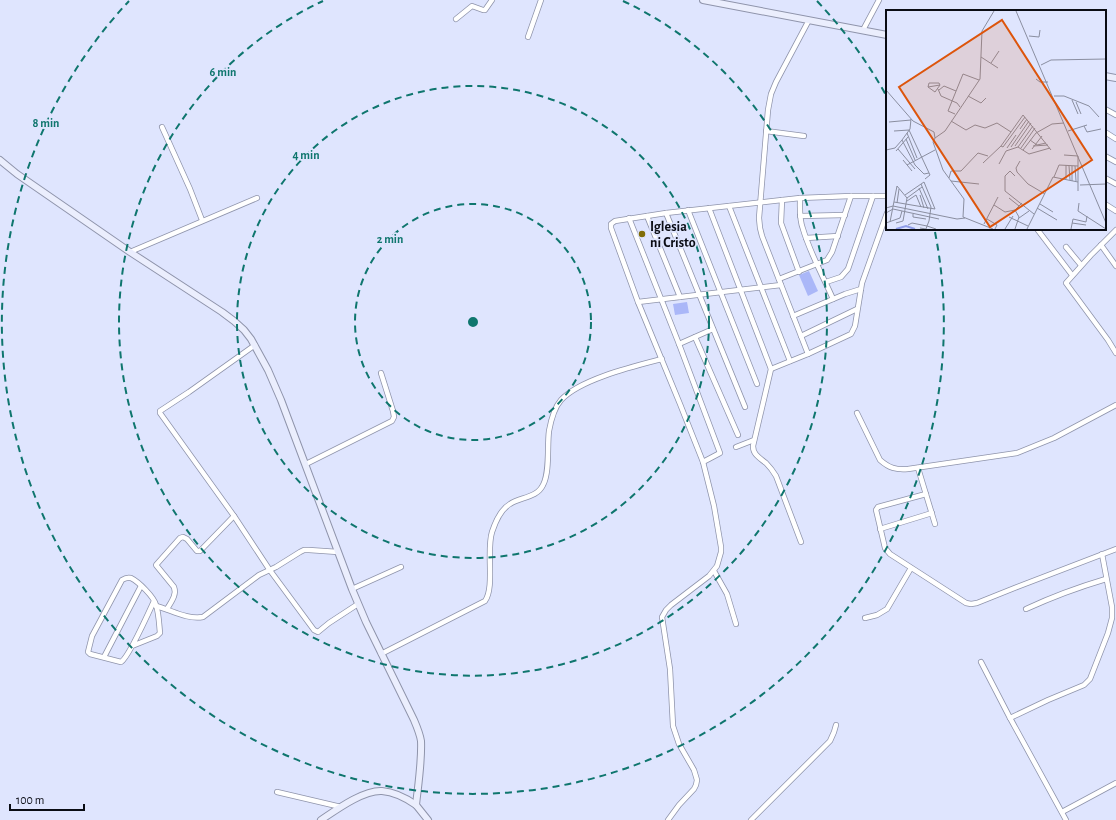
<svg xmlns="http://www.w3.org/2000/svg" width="1116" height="820" font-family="'Alegreya Sans',sans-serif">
<rect width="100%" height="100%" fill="#dfe5fe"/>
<g fill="#aab7f8">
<polygon points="809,271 818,291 808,296 799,275"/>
<polygon points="687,302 689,313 675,315 673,304"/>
</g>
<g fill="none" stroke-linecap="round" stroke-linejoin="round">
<defs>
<g id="street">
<polyline points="456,19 472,6 483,10 485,10 492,0"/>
<polyline points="863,30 879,0"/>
<polyline points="528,37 541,0"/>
<polyline points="1105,109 1116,115"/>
<polyline points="162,127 190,189 202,220"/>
<polyline points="766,131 804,136"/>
<polyline points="1105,132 1116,139"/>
<polyline points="1105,156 1116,162"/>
<polyline points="1105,178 1116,184"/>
<path d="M800 198C800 208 799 219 803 229 810 253 823 276 833 299"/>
<polyline points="782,200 781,223 799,272"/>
<polyline points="1105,204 1116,211"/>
<polyline points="729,206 790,361"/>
<path d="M709 208 771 369 753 446C753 455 760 458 766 463 770 467 773 471 776 476L801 542"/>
<polyline points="688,210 757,384"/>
<polyline points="666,213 745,407"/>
<polyline points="647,216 680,297"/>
<polyline points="800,216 845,215"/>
<polyline points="629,218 679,344 720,453 703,462"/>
<polyline points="1037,229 1072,275"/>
<polyline points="1116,230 1091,255 1066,283 1108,340 1116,353"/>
<polyline points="806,238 838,236"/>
<polyline points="1101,245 1116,266"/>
<polyline points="1066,247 1081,265"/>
<polyline points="130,252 257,198"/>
<polyline points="779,279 827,260 832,252 851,196"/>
<polyline points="826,282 841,277 848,269 873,196"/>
<polyline points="638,302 781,285"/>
<polyline points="793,316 845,294 861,289"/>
<polyline points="801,336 857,309"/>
<polyline points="695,337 738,435"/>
<polyline points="679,344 713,329"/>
<polyline points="255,345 189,392 160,411 160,413 234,516 269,569 314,630 318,632 329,623 358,604"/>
<polyline points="808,354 762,236 760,228 759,218 768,110 771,94 776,82 809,20"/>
<polyline points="771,369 808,354 851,334 855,326 862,283 887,213"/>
<path d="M857 413 880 460C889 468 896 470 908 469L1017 453 1054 438 1116 405"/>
<polyline points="736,447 754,440"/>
<polyline points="306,464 392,421 394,417 393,411 381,373"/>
<polyline points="918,468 935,524"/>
<polyline points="926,494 878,507 876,510 877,514 885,548 890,554 966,603 971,604 977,603 1017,587 1116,549"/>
<polyline points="880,529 932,513"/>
<polyline points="714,571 727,594 736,624"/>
<polyline points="352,589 401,567"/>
<path d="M156 606C171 610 188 620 203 617L259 575 276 567 300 552 304 550H309L338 552"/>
<path d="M167 609C171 602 177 595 174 587L156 565 180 538 183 537 187 539 197 551H200L234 516"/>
<path d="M1026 609C1052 597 1079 587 1106 579"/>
<polyline points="865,618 877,615 887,609 911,568"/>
<path d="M132 646 157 636 160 633C159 624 159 614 156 605 154 597 139 582 131 578 127 577 125 578 122 580L92 636 88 652 90 654 121 662C128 658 149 612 154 601"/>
<path d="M381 654 485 601C495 587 486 551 492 532 495 523 501 509 510 504 520 497 537 498 543 485 550 472 547 446 549 431 551 420 554 408 561 400 580 379 635 366 662 359"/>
<polyline points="104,657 141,586"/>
<polyline points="981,662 1010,718 1066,820"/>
<polyline points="1010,718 1048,700 1084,685 1090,679 1108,633 1112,618 1112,607 1102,554"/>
<polyline points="277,792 341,807"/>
<polyline points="1062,812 1116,783"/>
<polyline points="668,820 679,805 694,789 696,785 697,780 694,770 679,744 673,726 670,669 662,617 666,610 671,605 709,576 717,566 721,552 721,547 714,506 703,462 680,404 638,302 611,228 611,224 615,221 666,213 800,198 851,196 887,196"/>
<polyline points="751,820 830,741 834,732 836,725"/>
</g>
<g id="secondary">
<polyline points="703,0 887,35"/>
<polyline points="1105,76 1116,78"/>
<path d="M0 160 17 174 130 252 222 312 234 321 244 330 251 339 268 370 281 400 352 589 366 622 414 720C417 727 420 734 421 741 422 761 418 786 416 805L428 820"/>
<path d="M321 820C336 810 363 790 382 791 395 792 406 798 416 805"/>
</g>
</defs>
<use href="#street" stroke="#8f94ab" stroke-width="6"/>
<use href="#secondary" stroke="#8f94ab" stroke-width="8"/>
<use href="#street" stroke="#fff" stroke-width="4.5"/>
<use href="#secondary" stroke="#ebeefd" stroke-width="6"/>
</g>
<g fill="none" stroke="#0f766e" stroke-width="2" stroke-dasharray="7 5">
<circle cx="473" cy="322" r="118"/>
<circle cx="473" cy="322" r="236"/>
<path d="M623 1A354 354 0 1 1 323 1"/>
<path d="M817 1A471 471 0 0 1 887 97M935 232A471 471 0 1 1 129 1"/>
</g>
<circle fill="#806d08" stroke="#dfe5fe" stroke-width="1.5" cx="642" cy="234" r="4"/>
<g text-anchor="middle" stroke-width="3.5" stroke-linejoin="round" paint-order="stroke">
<g font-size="14" font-weight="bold" fill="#0a0c14" stroke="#dfe5fe" text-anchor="start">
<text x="650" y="231">Iglesia<tspan x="650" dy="16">ni Cristo</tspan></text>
</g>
</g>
<g transform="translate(886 10)">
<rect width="220" height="220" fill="#dfe5fe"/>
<path fill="none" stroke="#8e9ce8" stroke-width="2" d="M10 219 20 216 29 219"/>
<path fill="none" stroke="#8a8ea0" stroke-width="1" d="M130 1 220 213M143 26 153 27 154 20M95 47 112 58M105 53 113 41M155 55 165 50 220 49M150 69 154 72H162M42 77 49 82 54 75M42 77 43 73H53L54 75M42 77 54 75M52 79 55 86 71 93 74 97M0 80 27 111 48 122 49 128M53 80 58 76 70 81M82 86 95 93 100 88M168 86H178L203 96 213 107M186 90 192 104M190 92 195 104M69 104 62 101 77 64 93 70M65 111 80 120 89 115 99 118 111 113 125 122M3 112 25 110M198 116 201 122 215 119M134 119 141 109M8 121 23 120 44 165 39 169M182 121 201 115M21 123 31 148M20 129 29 150M16 130 29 155 38 164 43 163M144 130 151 135 160 133M115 136 117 137 139 107M129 136 145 113M147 136 162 135M125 137 143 111M132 137 143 144 164 138M121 138 130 125M135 138 149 118M12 139 29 159M146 139 156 126M0 140 9 138 16 130 24 119 25 109M137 140 150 123 166 114 178 113M10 141 22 127M178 145 192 146V181M17 150 26 161M134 151 130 158 131 162 142 174 159 184M97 153 115 136 137 105 165 140M113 154 120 141 132 137 147 116M21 155 49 140M180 155V169M183 156 184 170M186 156V171M189 156 190 171M129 166 124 161 119 166V181L148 204M168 167 173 155 192 156M63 168 65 161H75L92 143 102 146M65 171 93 174M194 175 220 174M11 176 21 188M33 178 42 199M34 185 38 198M123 188 133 196M21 191 30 185 35 197M8 192 49 199 38 172 19 185M11 193 13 179M193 193 192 201 220 219M154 194 167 202M108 195 119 202 129 200 136 193M0 198 7 196 71 209 79 208M151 198 171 210M129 200 133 207 129 219M0 203 7 199 53 209M27 204V207L40 209M123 207 142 216M133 208 143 201M101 209 111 215 109 219M4 212 11 176M0 213 14 208 16 201M10 213 17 211 21 188 36 177M186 213 200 215M98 214 112 187M22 215 26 213 41 216 43 211 45 197 35 174M34 218 40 219 41 216 50 219M107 219 77 207 78 189 57 160 47 132 49 128 59 121 94 69 96 21 108 1M119 219 127 206M141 219 167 167 192 172M185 219 187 209 200 212 201 206"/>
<path fill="#dd550c" fill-opacity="0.15" stroke="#dd550c" stroke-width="2" d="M116 10 206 150 104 217 13 77Z"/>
<rect width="220" height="220" fill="none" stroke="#0a0c14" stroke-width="2"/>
</g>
<circle cx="473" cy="322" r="6" fill="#0f766e" stroke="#dfe5fe" stroke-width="2"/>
<g font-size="12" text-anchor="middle" font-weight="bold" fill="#0f766e" stroke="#dfe5fe" stroke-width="3.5" stroke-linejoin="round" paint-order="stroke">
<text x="223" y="76">6 min</text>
<text x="46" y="127">8 min</text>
<text x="306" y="159">4 min</text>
<text x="390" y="243">2 min</text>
</g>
<path d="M10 804v6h74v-6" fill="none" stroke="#0a0c14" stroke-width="2"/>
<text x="16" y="804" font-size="12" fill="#0a0c14" stroke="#dfe5fe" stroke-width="3" paint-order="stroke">100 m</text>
</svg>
